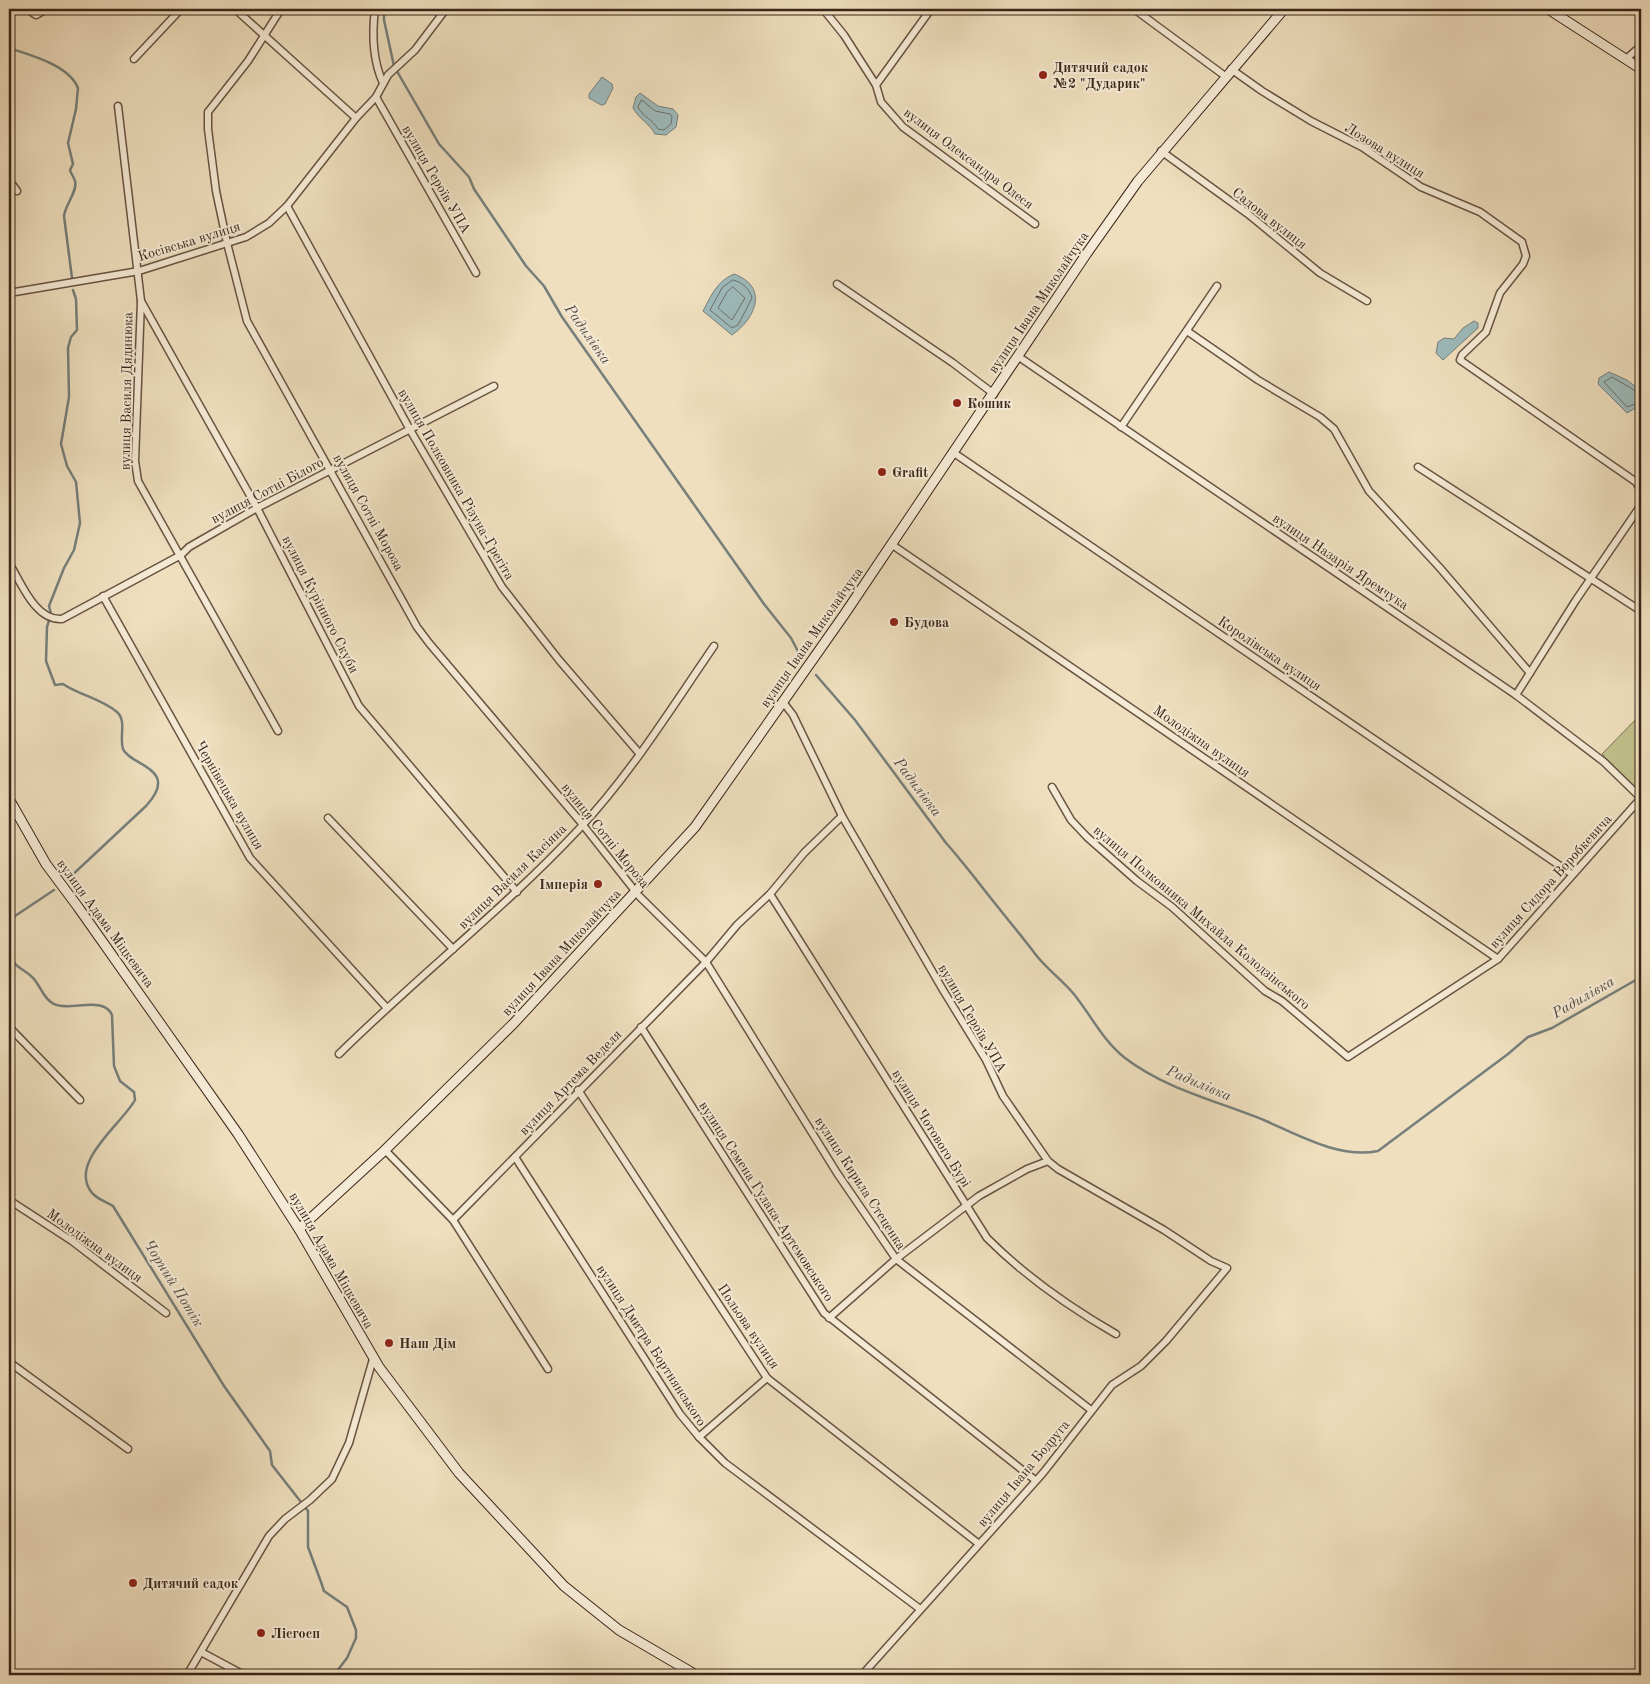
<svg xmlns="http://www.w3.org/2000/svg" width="1650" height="1684" font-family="'Old Standard TT',serif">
<rect width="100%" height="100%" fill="#efdfbe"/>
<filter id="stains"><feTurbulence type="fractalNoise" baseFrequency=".004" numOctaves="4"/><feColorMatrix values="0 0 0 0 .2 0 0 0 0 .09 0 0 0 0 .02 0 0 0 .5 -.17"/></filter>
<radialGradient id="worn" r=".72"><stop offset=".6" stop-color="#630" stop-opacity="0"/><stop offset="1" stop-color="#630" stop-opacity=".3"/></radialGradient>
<polygon fill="#c0c08c" stroke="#7e7353" points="1641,714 1641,795 1602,754"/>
<g fill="#9dbabb" stroke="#767f7b">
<polygon points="602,77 612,84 613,88 605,104 601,105 589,98 589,94"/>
<path d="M640 93 658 106 673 109 678 115 676 127 666 135 655 134C649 123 639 119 633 108L636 97Z"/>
<path d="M734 274C769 287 756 318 732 335L703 311C711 296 717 281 734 274Z"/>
<polygon points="1474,321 1478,323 1478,328 1443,360 1436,353 1438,342 1444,338 1454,339 1463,328"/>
<polygon points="1609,372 1627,380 1641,391 1641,405 1627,413 1598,384 1599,378"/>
</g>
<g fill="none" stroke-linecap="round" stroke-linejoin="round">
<g stroke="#6c706a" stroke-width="1">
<path d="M642 100 655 111 670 114 672 117 671 124 664 130 658 129C653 120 642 116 638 107Z"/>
<path d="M733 280C742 282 750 289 752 298L738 325 732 328 710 310 722 288Z"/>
<polygon points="733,287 745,298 732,320 718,308 727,292"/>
<polyline points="1641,394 1612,377 1604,382 1627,407 1641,402"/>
</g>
<g stroke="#767f7b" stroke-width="2.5">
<polyline points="384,9 384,20 394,66 439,144 469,177 474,189 526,266 544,286 562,317 764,604 791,638 802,659"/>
<path d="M9 48C30 55 69 65 78 88L76 109 68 143 73 164 70 170C71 174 74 177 75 181 78 191 65 205 64 216L72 278"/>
<path d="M816 675 855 720 946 843C957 855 965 866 975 878 995 904 1016 929 1036 955 1047 969 1062 980 1073 993 1091 1015 1103 1041 1125 1058 1167 1090 1218 1101 1266 1121 1300 1136 1341 1159 1378 1151L1508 1054 1528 1037 1552 1028 1641 977"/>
<path d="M68 879 146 806C181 768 130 766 123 749 119 737 127 721 117 712 102 699 79 695 63 684L55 685 46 661 47 627 51 614 49 606 64 568 74 550 80 523 76 482 67 466 61 444 69 397 68 348 71 337 77 330 76 299 73 290"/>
<polyline points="9,920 54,890"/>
<path d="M9 956C14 967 24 969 32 977 40 984 43 999 54 1004 70 1012 103 995 112 1015L114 1066 120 1081 134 1092 135 1100C122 1124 66 1164 93 1194 99 1200 107 1202 113 1206L224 1386 270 1451 272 1465 308 1511V1547L321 1582 324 1591 347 1607 356 1630V1638L347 1658 334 1675"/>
</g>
<defs>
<g id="street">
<polyline points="27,9 36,15 47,9"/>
<polyline points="235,9 356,118"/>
<polyline points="281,9 248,61 208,112 208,129 216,191 227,243 247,321 417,627 429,643 579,820 639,896 706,962 837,1173 896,1259 1091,1410"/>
<path d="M375 9C372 33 373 61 383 83"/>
<polyline points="732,9 740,9"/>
<polyline points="823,9 844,35 876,85 881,102 903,127 1035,224"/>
<polyline points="1134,9 1225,76"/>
<polyline points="134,59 181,9"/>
<polyline points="1626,59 1641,46"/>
<polyline points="1231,69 1262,91 1311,121 1362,147 1421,187 1480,212 1522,242 1526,256 1523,264 1500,293 1486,332 1462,355 1460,360 1636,482 1641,491"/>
<polyline points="876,85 931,9"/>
<polyline points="376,97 476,273"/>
<polyline points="118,106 141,301 135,461 138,481 278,731"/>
<polyline points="1161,151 1248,214 1320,273 1367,301"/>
<polyline points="9,180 17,191"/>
<polyline points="287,206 409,428 502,587 559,660 639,753"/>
<polyline points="837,284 953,363 994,394"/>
<polyline points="9,293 139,271 246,237 269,223 287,206 356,118 376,97 388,75 415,50 446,9"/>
<polyline points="141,301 257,508 359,706 517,892"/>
<polyline points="1187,331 1258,380 1320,417 1334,429 1369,491 1440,568 1530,673"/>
<polyline points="1019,357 1516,695 1604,762 1641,798"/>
<polyline points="1121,427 1217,286"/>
<polyline points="954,453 1572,874"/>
<polyline points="1418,467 1641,611"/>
<polyline points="891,544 1498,959"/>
<path d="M9 563C21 582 35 621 62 619L181 555 189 547 257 508 494 386"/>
<polyline points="103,596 250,858 386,1007"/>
<polyline points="1516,695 1576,600 1641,505"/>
<polyline points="783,702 793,715 842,816 943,990 986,1060 1003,1096 1048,1161 1058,1169 1164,1230 1211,1261 1227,1268 1166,1341 1141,1366 1112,1385 1043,1473 862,1675"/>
<polyline points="1052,787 1071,820 1087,837 1137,881 1172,907 1265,991 1282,1001 1348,1057 1498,959 1641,798"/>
<polyline points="328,818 453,949"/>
<path d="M770 894 987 1238C1026 1277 1069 1307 1116 1334"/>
<polyline points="9,1027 80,1100"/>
<polyline points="641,1027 824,1313 1035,1480"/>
<path d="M339 1054C417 977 504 909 579 829 630 775 672 707 714 646"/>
<polyline points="578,1090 767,1378 979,1544"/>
<polyline points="385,1150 453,1220 548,1369"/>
<polyline points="515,1157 680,1414 699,1437 725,1463 920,1609"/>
<polyline points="9,1200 72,1241 166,1313"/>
<polyline points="453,1220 706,962 737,925 770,894 804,853 842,816"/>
<polyline points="829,1318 896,1259 979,1196 1027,1169 1048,1161"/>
<polyline points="9,1362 128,1449"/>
<polyline points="699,1437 767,1378"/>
<polyline points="201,1652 244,1675"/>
<polyline points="187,1675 269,1536 285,1519 310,1500 332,1479 349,1443 373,1359"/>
</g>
<g id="secondary">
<polyline points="1548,9 1641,69"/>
<polyline points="9,799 46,864 78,907 238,1134 299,1229 379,1367 459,1473 564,1586 619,1630 696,1675"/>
<polyline points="299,1229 385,1150 514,1023 695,827 844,615 1087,253 1138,181 1284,9"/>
</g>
</defs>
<use href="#street" stroke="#685443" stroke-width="9"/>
<use href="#secondary" stroke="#3b261a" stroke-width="11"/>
<use href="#street" stroke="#f5ead5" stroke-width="6"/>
<use href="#secondary" stroke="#f5ead5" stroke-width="9"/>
</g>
<g fill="#8f2418" stroke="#f5ead5" stroke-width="2">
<circle cx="1043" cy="75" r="5"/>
<circle cx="957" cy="403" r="5"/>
<circle cx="882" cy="472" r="5"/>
<circle cx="894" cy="622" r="5"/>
<circle cx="598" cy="884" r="5"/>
<circle cx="389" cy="1343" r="5"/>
<circle cx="133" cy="1583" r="5"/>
<circle cx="261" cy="1633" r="5"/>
</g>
<g text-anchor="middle" stroke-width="4" stroke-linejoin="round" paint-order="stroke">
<g font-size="14" font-weight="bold" fill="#3b261a" stroke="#f5ead5" text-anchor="start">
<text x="1053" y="72">Дитячий садок<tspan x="1053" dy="16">№2 "Дударик"</tspan></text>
<text x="967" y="408">Кошик</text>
<text x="892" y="477">Grafit</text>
<text x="904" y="627">Будова</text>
<text x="588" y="889" text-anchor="end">Імперія</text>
<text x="399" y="1348">Наш Дім</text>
<text x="143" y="1588">Дитячий садок</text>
<text x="271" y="1638">Лісгосп</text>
</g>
<g font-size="14" fill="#3b261a" stroke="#f5ead5">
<text transform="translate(1385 150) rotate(32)" y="5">Лозова вулиця</text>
<text transform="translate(969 158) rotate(37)" y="5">вулиця Олександра Олеся</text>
<text transform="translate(437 179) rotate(60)" y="5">вулиця Героїв УПА</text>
<text transform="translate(1270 218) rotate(38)" y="5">Садова вулиця</text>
<text transform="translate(189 241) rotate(-17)" y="5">Косівська вулиця</text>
<text transform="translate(1038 302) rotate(-56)" y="5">вулиця Івана Миколайчука</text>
<text transform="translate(126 391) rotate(-89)" y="5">вулиця Василя Дядинюка</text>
<text transform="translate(457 484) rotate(60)" y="5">вулиця Полковника Різуна-Грегіта</text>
<text transform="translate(267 490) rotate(-28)" y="5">вулиця Сотні Білого</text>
<text transform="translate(369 512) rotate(61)" y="5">вулиця Сотні Мороза</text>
<text transform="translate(1341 561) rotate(34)" y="5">вулиця Назарія Яремчука</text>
<text transform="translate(321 604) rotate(63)" y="5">вулиця Курінного Скуби</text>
<text transform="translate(811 637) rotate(-55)" y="5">вулиця Івана Миколайчука</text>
<text transform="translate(1270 653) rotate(34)" y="5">Королівська вулиця</text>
<text transform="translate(1202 741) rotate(35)" y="5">Молодіжна вулиця</text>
<text transform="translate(230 795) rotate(60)" y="5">Чернівецька вулиця</text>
<text transform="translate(606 835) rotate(51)" y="5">вулиця Сотні Мороза</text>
<text transform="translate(512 876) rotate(-44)" y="5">вулиця Василя Касіяна</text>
<text transform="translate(1550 881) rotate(-48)" y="5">вулиця Сидора Воробкевича</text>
<text transform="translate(1202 917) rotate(40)" y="5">вулиця Полковника Михайла Колодзінського</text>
<text transform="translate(106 923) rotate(54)" y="5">вулиця Адама Міцкевича</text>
<text transform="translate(561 952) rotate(-47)" y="5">вулиця Івана Миколайчука</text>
<text transform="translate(973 1018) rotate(60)" y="5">вулиця Героїв УПА</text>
<text transform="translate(570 1082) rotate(-46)" y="5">вулиця Артема Веделя</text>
<text transform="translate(932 1128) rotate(58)" y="5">вулиця Чотового Бурі</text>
<text transform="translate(861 1183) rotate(57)" y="5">вулиця Кирила Стеценка</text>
<text transform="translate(767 1201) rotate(57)" y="5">вулиця Семена Гулака-Артемовського</text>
<text transform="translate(95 1245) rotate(36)" y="5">Молодіжна вулиця</text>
<text transform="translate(332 1260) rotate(60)" y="5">вулиця Адама Міцкевича</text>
<text transform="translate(749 1326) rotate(56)" y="5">Польова вулиця</text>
<text transform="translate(652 1345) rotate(57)" y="5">вулиця Дмитра Бортнянського</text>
<text transform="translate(1023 1473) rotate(-50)" y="5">вулиця Івана Бодруга</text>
</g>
<g font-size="15" font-style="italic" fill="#544b42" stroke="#f5ead5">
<text transform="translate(588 334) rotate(55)" y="5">Радилівка</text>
<text transform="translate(918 787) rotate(53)" y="5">Радилівка</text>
<text transform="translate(1583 997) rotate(-30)" y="5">Радилівка</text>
<text transform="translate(1199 1083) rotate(23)" y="5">Радилівка</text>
<text transform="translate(174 1283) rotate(58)" y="5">Чорний Потік</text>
</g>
</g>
<rect width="1650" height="1684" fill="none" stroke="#efdfbe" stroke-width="30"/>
<rect x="10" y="10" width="1630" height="1664" fill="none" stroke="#3b261a" stroke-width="2.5"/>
<rect x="15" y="15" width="1620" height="1654" fill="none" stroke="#3b261a"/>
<rect width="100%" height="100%" filter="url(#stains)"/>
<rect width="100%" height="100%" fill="url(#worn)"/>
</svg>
